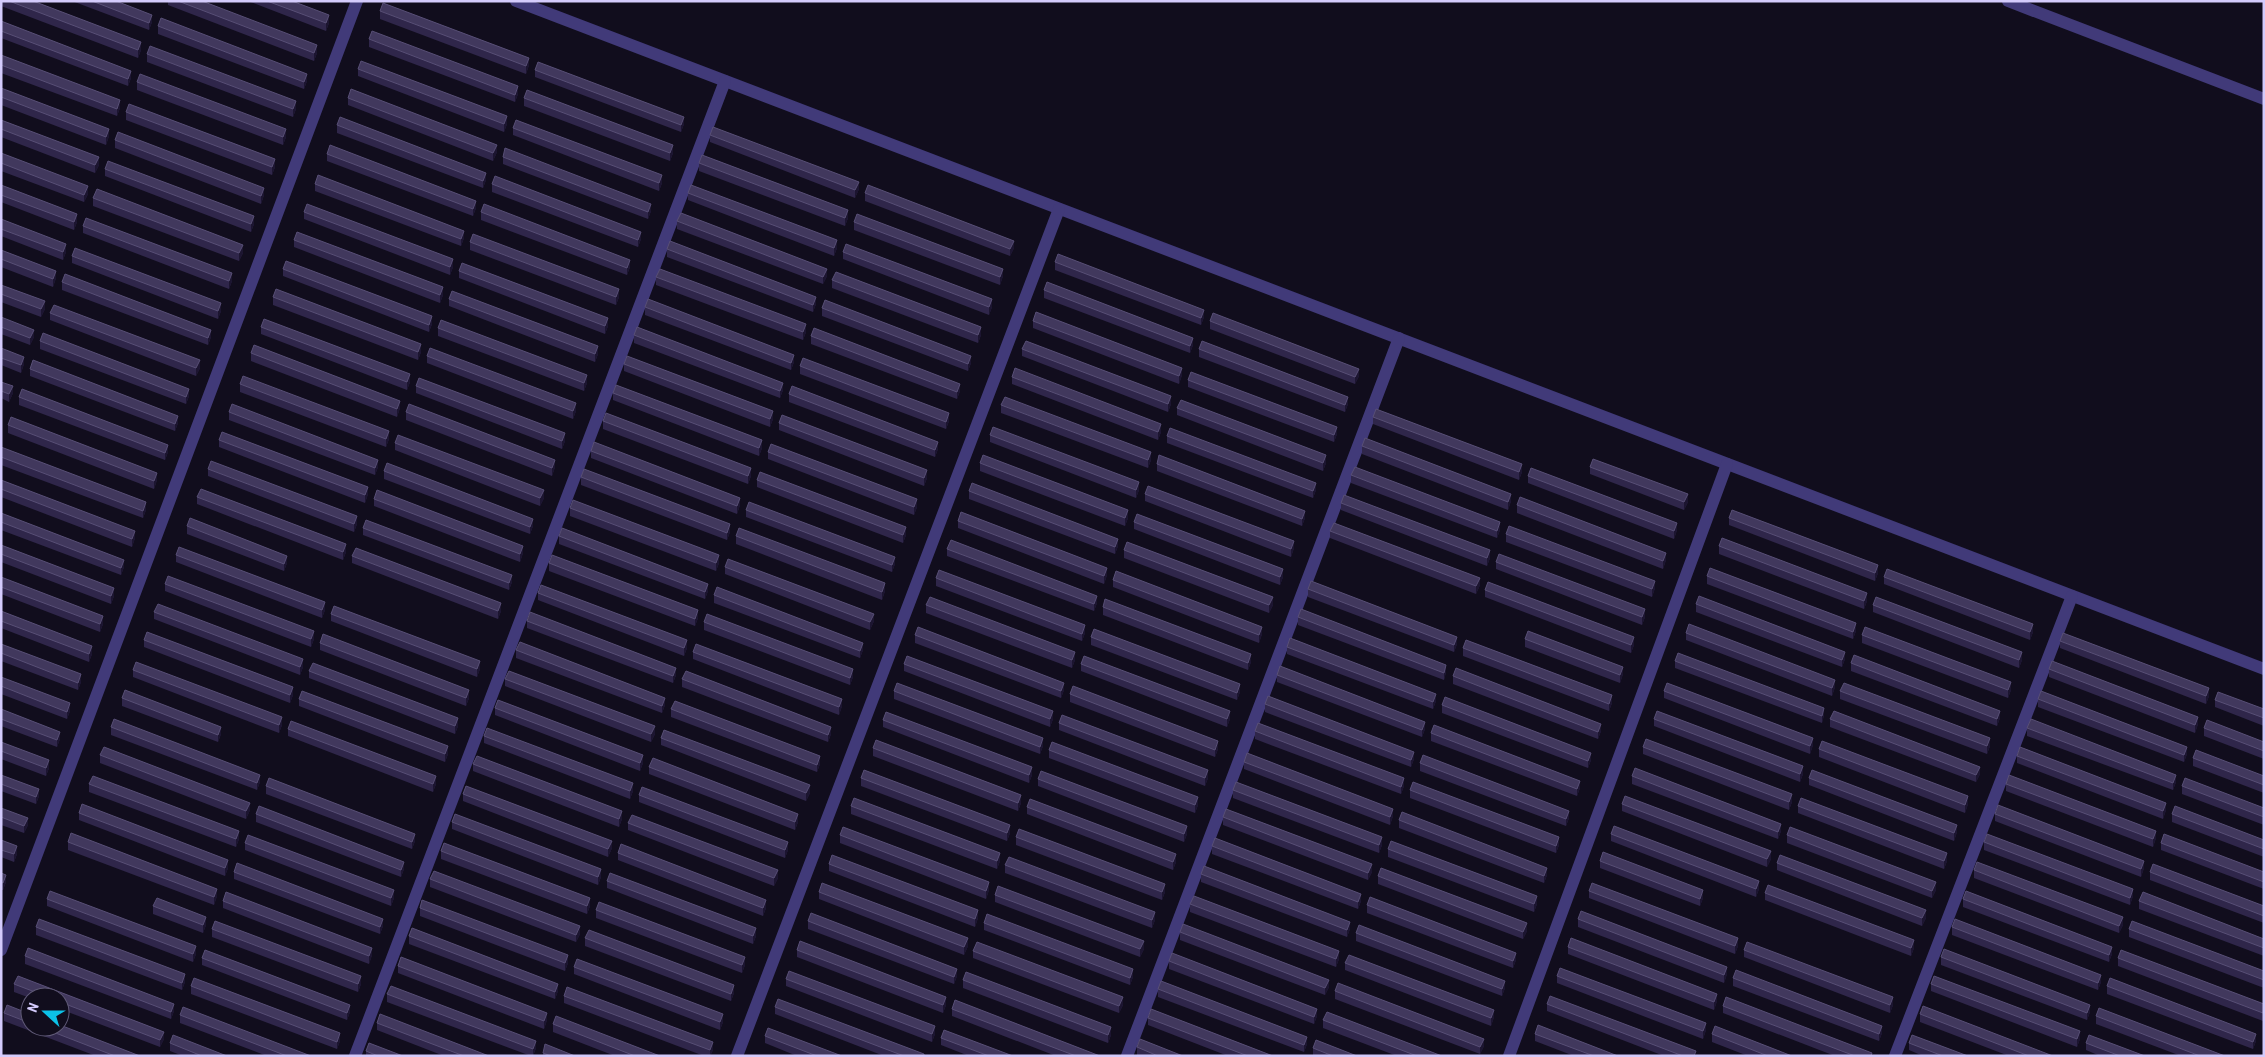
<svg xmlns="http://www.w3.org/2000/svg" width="2265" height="1057" font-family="'Roboto Condensed',sans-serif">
<rect width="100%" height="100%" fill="#110d1d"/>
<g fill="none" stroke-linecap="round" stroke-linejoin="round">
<g stroke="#413a79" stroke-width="12">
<polyline points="516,1 2264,669"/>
<polyline points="2008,1 2264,99"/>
<polyline points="1,950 357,1"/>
<polyline points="355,1056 725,81"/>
<polyline points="737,1056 1059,209"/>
<polyline points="1127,1056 1399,338"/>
<polyline points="1509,1056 1727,464"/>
<polyline points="1895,1056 2072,596"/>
</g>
</g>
<g fill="#2f264a">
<polygon points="1,1 33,1 141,50 138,58 1,6"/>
<polygon points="72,1 116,1 152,22 149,30"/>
<polygon points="168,1 202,1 317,53 314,61 168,5"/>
<polygon points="248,1 292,1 329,23 326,31"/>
<polygon points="380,11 529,65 526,74 380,19"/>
<polygon points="1,21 131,78 128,86 1,38"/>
<polygon points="158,26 307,81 304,89 158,34"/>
<polygon points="369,39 518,94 515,102 369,47"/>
<polygon points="147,54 296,109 293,117 147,62"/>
<polygon points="1,55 120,108 117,116 1,73"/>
<polygon points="358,69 507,124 504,132 358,76"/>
<polygon points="535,70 684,124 681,132 535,77"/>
<polygon points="137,82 286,137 283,145 137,90"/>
<polygon points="1,88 109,136 106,145 1,105"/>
<polygon points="348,98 497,152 493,161 348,105"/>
<polygon points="524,98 673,153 670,161 524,106"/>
<polygon points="126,112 275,167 272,175 126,120"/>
<polygon points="1,120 99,165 95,173 1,137"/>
<polygon points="337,125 486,180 483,188 337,133"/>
<polygon points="513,128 662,183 659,191 513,135"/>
<polygon points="710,135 859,189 855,198 710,142"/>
<polygon points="115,140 264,195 261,204 115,148"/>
<polygon points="1,153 88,194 84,202 1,171"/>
<polygon points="327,154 476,208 473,216 327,161"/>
<polygon points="503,157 651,211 648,219 503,164"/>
<polygon points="699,163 848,218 845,226 699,171"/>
<polygon points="105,169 254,224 251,232 105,176"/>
<polygon points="315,184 464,238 461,246 315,191"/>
<polygon points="492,184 641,239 638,247 492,192"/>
<polygon points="1,185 77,222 74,230 1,202"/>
<polygon points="688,193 837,248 834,256 688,200"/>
<polygon points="865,193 1014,248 1010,256 865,201"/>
<polygon points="93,198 243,253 239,261 93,206"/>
<polygon points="304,212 453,267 450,275 304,219"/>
<polygon points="481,212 630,267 627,275 481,220"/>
<polygon points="1,219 66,252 63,260 1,236"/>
<polygon points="677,221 827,276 823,284 677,229"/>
<polygon points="854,222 1003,276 1000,285 854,230"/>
<polygon points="83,226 232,281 229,289 83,233"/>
<polygon points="294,240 443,295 440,303 294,247"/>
<polygon points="470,242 619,297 616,305 470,250"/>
<polygon points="667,249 816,304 813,312 667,257"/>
<polygon points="1,250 56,278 53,287 1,267"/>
<polygon points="843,252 992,307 989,315 843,259"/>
<polygon points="72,256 221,311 218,319 72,263"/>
<polygon points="1055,262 1204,317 1201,325 1055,270"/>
<polygon points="283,269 432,324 429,332 283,276"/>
<polygon points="459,271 608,326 605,334 459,278"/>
<polygon points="656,277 806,332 803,340 656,285"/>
<polygon points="832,280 981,335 978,343 832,288"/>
<polygon points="62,282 211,337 208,345 62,290"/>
<polygon points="1,285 45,309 41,317 1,302"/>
<polygon points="1044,290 1193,345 1190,353 1044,298"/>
<polygon points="273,297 421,352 418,360 273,305"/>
<polygon points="449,299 598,354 595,362 449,306"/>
<polygon points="645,307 794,362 791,370 645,315"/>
<polygon points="822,308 971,363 968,371 822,316"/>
<polygon points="50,313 200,368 196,376 50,320"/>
<polygon points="1,317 34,337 30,345 1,334"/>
<polygon points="1033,321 1182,375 1179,384 1033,328"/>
<polygon points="1210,321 1359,376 1355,384 1210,329"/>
<polygon points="261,327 410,382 407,390 261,334"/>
<polygon points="438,328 587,383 584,391 438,336"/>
<polygon points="634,335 783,390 780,398 634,343"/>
<polygon points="811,336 960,391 957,399 811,344"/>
<polygon points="40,341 189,396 186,404 40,349"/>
<polygon points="1,348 24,364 21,373 1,365"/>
<polygon points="1022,349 1171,404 1168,412 1022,356"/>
<polygon points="1199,349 1348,404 1345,412 1199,357"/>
<polygon points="251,353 400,408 397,417 251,361"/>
<polygon points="427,356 576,411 573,419 427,363"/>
<polygon points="624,364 773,419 770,427 624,371"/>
<polygon points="800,366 949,421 946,429 800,374"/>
<polygon points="30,369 178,423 175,431 30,376"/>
<polygon points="1012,377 1161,432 1158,440 1012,384"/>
<polygon points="1188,380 1337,434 1334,442 1188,387"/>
<polygon points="1,382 13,393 9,402 1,398"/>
<polygon points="240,384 389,439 386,447 240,392"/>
<polygon points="416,386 565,441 562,449 416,393"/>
<polygon points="613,393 762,448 759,456 613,400"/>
<polygon points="789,394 938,449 935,457 789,402"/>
<polygon points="19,397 168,452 165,460 19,405"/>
<polygon points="1001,405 1151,460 1148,468 1001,413"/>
<polygon points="1177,408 1326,463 1323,471 1177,415"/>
<polygon points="229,412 378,467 375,475 229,420"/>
<polygon points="406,412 555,467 552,476 406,420"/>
<polygon points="1373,417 1522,472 1519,480 1373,424"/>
<polygon points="603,421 751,476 748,484 603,429"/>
<polygon points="779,423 927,478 924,486 779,430"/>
<polygon points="8,425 157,480 154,489 8,433"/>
<polygon points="990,435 1139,490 1136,498 990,442"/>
<polygon points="1167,436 1316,490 1313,498 1167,443"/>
<polygon points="219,440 368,494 365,503 219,447"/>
<polygon points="395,443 544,498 540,506 395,450"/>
<polygon points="1362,446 1511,501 1508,510 1362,454"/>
<polygon points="1,447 146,510 143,518 1,465"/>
<polygon points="591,451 740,505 737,514 591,458"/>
<polygon points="768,452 917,507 914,515 768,459"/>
<polygon points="980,463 1128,518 1125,526 980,471"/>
<polygon points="1157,464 1305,518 1302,526 1157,471"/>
<polygon points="1590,467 1688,502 1684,510 1590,474"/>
<polygon points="208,469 357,524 354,532 208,476"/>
<polygon points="384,471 533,526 530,534 384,479"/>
<polygon points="1351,475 1500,530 1497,538 1351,483"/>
<polygon points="1528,476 1677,530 1674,539 1528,483"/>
<polygon points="581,477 730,532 727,540 581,485"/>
<polygon points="1,480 135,538 132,547 1,497"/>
<polygon points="757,480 906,535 903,543 757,487"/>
<polygon points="969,491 1118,546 1115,554 969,499"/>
<polygon points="1145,494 1294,548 1291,557 1145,501"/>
<polygon points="197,497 346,552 343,560 197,504"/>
<polygon points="374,499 523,553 520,562 374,506"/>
<polygon points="1341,503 1490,558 1487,566 1341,510"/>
<polygon points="1517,505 1666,560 1663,569 1517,513"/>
<polygon points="570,508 719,563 716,571 570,516"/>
<polygon points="746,510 895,564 892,572 746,517"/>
<polygon points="1,513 124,567 121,575 1,530"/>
<polygon points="1729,518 1878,573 1875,581 1729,525"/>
<polygon points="958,521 1107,575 1104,584 958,528"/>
<polygon points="1134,522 1283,577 1280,585 1134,529"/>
<polygon points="187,526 287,563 284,571 187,534"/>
<polygon points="363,528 512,582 509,590 363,535"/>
<polygon points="1330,531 1480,585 1476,594 1330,538"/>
<polygon points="1506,534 1655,588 1652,597 1506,542"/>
<polygon points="559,536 708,591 705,599 559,544"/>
<polygon points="736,536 885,591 882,600 736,544"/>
<polygon points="1,545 114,596 111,604 1,562"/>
<polygon points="1719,546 1867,601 1864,609 1719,554"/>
<polygon points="947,549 1097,603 1094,611 947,556"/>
<polygon points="1124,550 1273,605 1269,613 1124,558"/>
<polygon points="176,555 325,610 322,618 176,562"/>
<polygon points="352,556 501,611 498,619 352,563"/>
<polygon points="1496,562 1645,617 1642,625 1496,569"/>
<polygon points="549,563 698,618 695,626 549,571"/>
<polygon points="725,567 874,621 870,630 725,574"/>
<polygon points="1707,576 1856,631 1853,639 1707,584"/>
<polygon points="1,577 103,624 100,632 1,594"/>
<polygon points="1884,577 2033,632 2030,640 1884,584"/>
<polygon points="936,578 1085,633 1082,641 936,586"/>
<polygon points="1113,580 1262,634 1259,643 1113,587"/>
<polygon points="165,584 314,639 311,647 165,591"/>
<polygon points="1308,589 1457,644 1454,652 1308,597"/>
<polygon points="1485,590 1634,645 1631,653 1485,597"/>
<polygon points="538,593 687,648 684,656 538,600"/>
<polygon points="714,595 863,650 860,658 714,603"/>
<polygon points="1696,604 1845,659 1842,667 1696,612"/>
<polygon points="926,605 1075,660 1072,668 926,613"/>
<polygon points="1873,605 2022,660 2019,668 1873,612"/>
<polygon points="1103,607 1251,662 1248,670 1103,615"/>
<polygon points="1,611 92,654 89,662 1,628"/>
<polygon points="154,612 303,667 300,675 154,619"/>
<polygon points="331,614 480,669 477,677 331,621"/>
<polygon points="1298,617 1446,672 1444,680 1298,625"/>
<polygon points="527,621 676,675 673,683 527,628"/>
<polygon points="704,622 853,677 850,685 704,630"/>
<polygon points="1686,633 1835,687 1832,696 1686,640"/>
<polygon points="915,635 1064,690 1061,698 915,643"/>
<polygon points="1862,635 2011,690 2008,698 1862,643"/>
<polygon points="1091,637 1240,692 1237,700 1091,645"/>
<polygon points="1525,639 1623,674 1620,683 1525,647"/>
<polygon points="144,640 293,695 290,703 144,647"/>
<polygon points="2060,641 2209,696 2206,704 2060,648"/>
<polygon points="320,643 469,698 466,706 320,650"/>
<polygon points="1,644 81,682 78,690 1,661"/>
<polygon points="1287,647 1436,701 1433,709 1287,654"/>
<polygon points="1463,648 1612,703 1609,711 1463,656"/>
<polygon points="516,650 665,705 662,713 516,658"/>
<polygon points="693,652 842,706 839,715 693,659"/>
<polygon points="1675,661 1824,715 1822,723 1675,668"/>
<polygon points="1851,663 2000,718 1997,726 1851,671"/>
<polygon points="904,664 1053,719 1050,727 904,671"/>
<polygon points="1081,664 1230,719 1227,727 1081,671"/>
<polygon points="2049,669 2198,724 2195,733 2049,677"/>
<polygon points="133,670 282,725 279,733 133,677"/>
<polygon points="309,671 458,726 455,734 309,678"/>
<polygon points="1277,675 1425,729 1422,737 1277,682"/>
<polygon points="1453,676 1601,731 1598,739 1453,684"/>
<polygon points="1,677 70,711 67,719 1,694"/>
<polygon points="505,679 655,734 651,742 505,686"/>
<polygon points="682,679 831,734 828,742 682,687"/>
<polygon points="894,691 1043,746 1040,754 894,699"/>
<polygon points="1664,691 1813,745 1810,754 1664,698"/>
<polygon points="1840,691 1990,746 1987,754 1840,699"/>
<polygon points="1070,694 1218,749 1215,757 1070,702"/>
<polygon points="122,698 221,734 218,742 122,706"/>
<polygon points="299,699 448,754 445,762 299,706"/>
<polygon points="2038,699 2187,754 2184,762 2038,707"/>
<polygon points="2215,700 2264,709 2264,726 2215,707"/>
<polygon points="1265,704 1414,759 1411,767 1265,712"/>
<polygon points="1442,705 1591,760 1588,768 1442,713"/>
<polygon points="495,708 643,763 640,771 495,715"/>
<polygon points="1,709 60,739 57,747 1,726"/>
<polygon points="671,709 820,764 817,772 671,717"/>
<polygon points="1654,719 1803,774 1800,782 1654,726"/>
<polygon points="1830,719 1980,774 1976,782 1830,727"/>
<polygon points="883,720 1032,775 1029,783 883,727"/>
<polygon points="1059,723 1208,778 1205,786 1059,730"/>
<polygon points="111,727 260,782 257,790 111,735"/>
<polygon points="2027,728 2176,782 2173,790 2027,736"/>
<polygon points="2204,728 2264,742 2264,759 2204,736"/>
<polygon points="288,729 436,784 433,792 288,736"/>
<polygon points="1255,731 1404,786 1401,794 1255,739"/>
<polygon points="1431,733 1580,788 1577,796 1431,741"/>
<polygon points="484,736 633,791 630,799 484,743"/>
<polygon points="661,738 810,793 806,801 661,745"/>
<polygon points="1,742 49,768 46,776 1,759"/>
<polygon points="1643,747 1792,802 1789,810 1643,754"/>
<polygon points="873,748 1021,803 1018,811 873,756"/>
<polygon points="1819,749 1968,804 1965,813 1819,757"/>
<polygon points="1049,750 1198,805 1195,813 1049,758"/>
<polygon points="100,755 250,810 246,819 100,763"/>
<polygon points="2017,756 2166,810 2163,819 2017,763"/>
<polygon points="2193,758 2264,776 2264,793 2193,766"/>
<polygon points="1244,762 1393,816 1390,825 1244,769"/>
<polygon points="1420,763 1569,818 1566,826 1420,771"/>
<polygon points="473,764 622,819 619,827 473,771"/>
<polygon points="649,767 798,822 795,830 649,774"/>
<polygon points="1,775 39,796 36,804 1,791"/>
<polygon points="1632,776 1781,831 1778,839 1632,784"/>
<polygon points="861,778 1010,833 1007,841 861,786"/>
<polygon points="1809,778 1957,832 1954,841 1809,785"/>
<polygon points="1038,779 1187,834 1184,842 1038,786"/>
<polygon points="89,784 239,839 236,847 89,792"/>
<polygon points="2006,784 2156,838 2153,847 2006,791"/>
<polygon points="266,786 415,841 412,849 266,794"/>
<polygon points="2182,786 2264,808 2264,825 2182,794"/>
<polygon points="1233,790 1382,845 1379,853 1233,798"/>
<polygon points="1410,790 1559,845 1556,853 1410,798"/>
<polygon points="463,794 612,848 608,857 463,801"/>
<polygon points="639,795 788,850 785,858 639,802"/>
<polygon points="1622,804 1771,859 1767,867 1622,811"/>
<polygon points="851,806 1000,861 997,869 851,814"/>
<polygon points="1798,806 1947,861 1944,869 1798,813"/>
<polygon points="1027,807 1176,862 1173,870 1027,814"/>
<polygon points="1,808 28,825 24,833 1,825"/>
<polygon points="79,813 228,868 225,876 79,820"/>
<polygon points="256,814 404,869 401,877 256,822"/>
<polygon points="1995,814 2144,868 2141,877 1995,821"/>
<polygon points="2172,814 2264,840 2264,857 2172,822"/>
<polygon points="1223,817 1372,872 1368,880 1223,825"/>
<polygon points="1399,820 1547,875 1544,883 1399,828"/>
<polygon points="452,822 601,877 598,885 452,829"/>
<polygon points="628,823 778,878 774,886 628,830"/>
<polygon points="1611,834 1759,889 1756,897 1611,841"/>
<polygon points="840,835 989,890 986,899 840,843"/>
<polygon points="1787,835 1936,890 1932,898 1787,843"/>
<polygon points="1016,837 1165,892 1162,900 1016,845"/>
<polygon points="1,840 17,854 14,862 1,857"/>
<polygon points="68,842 217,896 214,905 68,850"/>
<polygon points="1984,842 2133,896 2130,905 1984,850"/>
<polygon points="245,843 394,898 391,906 245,850"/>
<polygon points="2161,843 2264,872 2264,889 2161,850"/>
<polygon points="1212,846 1361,901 1358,909 1212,854"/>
<polygon points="1388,849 1537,904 1534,912 1388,857"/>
<polygon points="441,851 590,906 587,914 441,859"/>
<polygon points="618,853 766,908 763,916 618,860"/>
<polygon points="1600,861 1703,898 1700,906 1600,868"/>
<polygon points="1777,863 1926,918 1922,926 1777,870"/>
<polygon points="829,864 978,918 975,927 829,871"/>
<polygon points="1005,865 1155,920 1152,928 1005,873"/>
<polygon points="1974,870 2123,925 2119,933 1974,878"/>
<polygon points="234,872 383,926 380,934 234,879"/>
<polygon points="2150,872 2264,906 2264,923 2150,880"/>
<polygon points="1,873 6,882 3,890 1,890"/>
<polygon points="1201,874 1350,929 1347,937 1201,882"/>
<polygon points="1378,876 1527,931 1523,939 1378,884"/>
<polygon points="430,879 580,934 576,942 430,887"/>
<polygon points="607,881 756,936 753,944 607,888"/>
<polygon points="1589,891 1738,946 1735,954 1589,898"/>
<polygon points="819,892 968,946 964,955 819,899"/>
<polygon points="1765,893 1914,948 1911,956 1765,900"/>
<polygon points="995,895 1144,949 1140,957 995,902"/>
<polygon points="47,899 196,954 193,962 47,906"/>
<polygon points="1963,899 2112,954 2109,962 1963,907"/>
<polygon points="223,901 372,955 369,964 223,908"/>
<polygon points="2139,901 2264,939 2264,956 2139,909"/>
<polygon points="1190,904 1339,959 1336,967 1190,912"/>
<polygon points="1367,905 1516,960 1513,968 1367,913"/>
<polygon points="153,906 206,925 203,933 153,914"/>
<polygon points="420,908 568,963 565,971 420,916"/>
<polygon points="596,910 745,965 742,973 596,918"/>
<polygon points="1578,919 1727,974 1724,983 1578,927"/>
<polygon points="808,921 957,976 954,984 808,929"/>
<polygon points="984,923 1133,977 1130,985 984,930"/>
<polygon points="36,927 185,982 182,990 36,935"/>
<polygon points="1952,927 2101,982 2098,990 1952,935"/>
<polygon points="212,929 361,984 358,992 212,937"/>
<polygon points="2129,929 2264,971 2264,988 2129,937"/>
<polygon points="1180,932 1329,987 1325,995 1180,940"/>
<polygon points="1356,933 1505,988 1502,996 1356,941"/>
<polygon points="409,936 558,991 555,999 409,944"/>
<polygon points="585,938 734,993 731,1001 585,946"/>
<polygon points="1568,947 1717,1001 1714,1010 1568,954"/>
<polygon points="797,950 946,1005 943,1013 797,957"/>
<polygon points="1744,950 1893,1005 1890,1013 1744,957"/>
<polygon points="973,951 1123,1005 1119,1013 973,958"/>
<polygon points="25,956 174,1011 171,1019 25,964"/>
<polygon points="1941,957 2090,1012 2087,1020 1941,965"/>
<polygon points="202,958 350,1012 347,1020 202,965"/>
<polygon points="2118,958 2264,1004 2263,1021 2118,966"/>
<polygon points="1169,961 1317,1016 1314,1024 1169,969"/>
<polygon points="1345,963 1494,1017 1491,1026 1345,970"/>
<polygon points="398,966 547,1020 544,1029 398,973"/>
<polygon points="574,967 723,1022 720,1030 574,974"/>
<polygon points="18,976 164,1032 164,1039 160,1047 60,1009 60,997 30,997 30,998 14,992 14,984"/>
<polygon points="1557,976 1706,1030 1703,1039 1557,983"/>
<polygon points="1733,978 1882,1033 1879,1041 1733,986"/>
<polygon points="786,979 935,1034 932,1042 786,986"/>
<polygon points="963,980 1111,1035 1108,1043 963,988"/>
<polygon points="1931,984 2080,1039 2077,1047 1931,991"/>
<polygon points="191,986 340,1041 337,1049 191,994"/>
<polygon points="2107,986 2256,1041 2253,1049 2107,994"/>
<polygon points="1158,989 1307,1044 1304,1052 1158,997"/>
<polygon points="1335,991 1484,1046 1480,1054 1335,999"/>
<polygon points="387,994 536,1048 533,1056 531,1056 387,1002"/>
<polygon points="564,996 713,1050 710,1056 704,1056 564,1003"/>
<polygon points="1547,1004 1696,1056 1664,1056 1547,1011"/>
<polygon points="1723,1006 1872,1056 1835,1056 1723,1013"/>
<polygon points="775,1007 924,1056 884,1056 775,1014"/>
<polygon points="952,1009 1100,1056 1056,1056 952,1016"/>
<polygon points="4,1013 30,1014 30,1027 60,1027 140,1056 96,1056 4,1021"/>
<polygon points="1920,1014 2053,1056 2009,1056 1920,1022"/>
<polygon points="180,1015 311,1056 267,1056 180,1023"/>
<polygon points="2096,1016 2225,1056 2181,1056 2096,1024"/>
<polygon points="1148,1018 1273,1056 1228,1056 1148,1025"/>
<polygon points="1323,1020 1442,1056 1397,1056 1323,1028"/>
<polygon points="377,1023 489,1056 444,1056 377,1030"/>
<polygon points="553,1024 660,1056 615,1056 553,1032"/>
<polygon points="1535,1034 1618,1056 1574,1056 1535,1041"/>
<polygon points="1712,1034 1792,1056 1748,1056 1712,1042"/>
<polygon points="765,1036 842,1056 797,1056 765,1043"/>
<polygon points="941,1038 1013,1056 969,1056 941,1045"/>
<polygon points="170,1043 227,1056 183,1056 170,1051"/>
<polygon points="1909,1043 1968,1056 1923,1056 1909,1050"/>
<polygon points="2086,1043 2145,1056 2100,1056 2086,1050"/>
<polygon points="1137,1047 1183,1056 1139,1056 1137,1055"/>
<polygon points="1313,1048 1357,1056 1313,1056"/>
<polygon points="366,1051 403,1056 366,1056"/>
<polygon points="543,1053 575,1056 543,1056"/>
</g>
<g fill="#1c1530">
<polygon points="152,15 152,22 149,30 149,23"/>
<polygon points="329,15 329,23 326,31 326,23"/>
<polygon points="141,42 141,50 138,58 138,50"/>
<polygon points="317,45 317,53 314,61 314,53"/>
<polygon points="529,58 529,65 526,74 526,66"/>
<polygon points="131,71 131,78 128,86 128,79"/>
<polygon points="307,74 307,81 304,89 304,82"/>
<polygon points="518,86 518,94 515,102 515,95"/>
<polygon points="120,100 120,108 117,116 117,109"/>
<polygon points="296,101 296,109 293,117 293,109"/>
<polygon points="507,116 507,124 504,132 504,124"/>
<polygon points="684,117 684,124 681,132 681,125"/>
<polygon points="109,129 109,136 106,145 106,137"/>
<polygon points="286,129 286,137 283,145 283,137"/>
<polygon points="497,145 497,152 493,161 493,153"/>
<polygon points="673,145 673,153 670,161 670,153"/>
<polygon points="99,157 99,165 95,173 95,165"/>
<polygon points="275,159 275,167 272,175 272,167"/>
<polygon points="486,173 486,180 483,188 483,181"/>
<polygon points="662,175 662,183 659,191 659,183"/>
<polygon points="859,182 859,189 855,198 855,190"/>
<polygon points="88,186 88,194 84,202 84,195"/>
<polygon points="264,188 264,195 261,204 261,196"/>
<polygon points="476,201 476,208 473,216 473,209"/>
<polygon points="651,204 651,211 648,219 648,212"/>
<polygon points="848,210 848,218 845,226 845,218"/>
<polygon points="77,214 77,222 74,230 74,222"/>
<polygon points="254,216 254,224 251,232 251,224"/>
<polygon points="464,231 464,238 461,246 461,239"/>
<polygon points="641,232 641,239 638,247 638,240"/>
<polygon points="837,240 837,248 834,256 834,248"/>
<polygon points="1014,241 1014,248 1010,256 1010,249"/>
<polygon points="66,244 66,252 63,260 63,252"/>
<polygon points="243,245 243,253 239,261 239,253"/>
<polygon points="453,259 453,267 450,275 450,267"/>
<polygon points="630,260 630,267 627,275 627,268"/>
<polygon points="827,269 827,276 823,284 823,277"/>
<polygon points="1003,269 1003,276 1000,285 1000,277"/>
<polygon points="56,271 56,278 53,287 53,279"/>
<polygon points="232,273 232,281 229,289 229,281"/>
<polygon points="443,287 443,295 440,303 440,295"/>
<polygon points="619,289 619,297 616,305 616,297"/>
<polygon points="816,297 816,304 813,312 813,305"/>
<polygon points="992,299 992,307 989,315 989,307"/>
<polygon points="45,301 45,309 41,317 41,309"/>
<polygon points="221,303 221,311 218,319 218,311"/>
<polygon points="1204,310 1204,317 1201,325 1201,318"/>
<polygon points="432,316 432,324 429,332 429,325"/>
<polygon points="608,318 608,326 605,334 605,326"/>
<polygon points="806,324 806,332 803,340 803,332"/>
<polygon points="981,327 981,335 978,343 978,335"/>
<polygon points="34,330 34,337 30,345 30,338"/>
<polygon points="211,330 211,337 208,345 208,338"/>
<polygon points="1193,338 1193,345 1190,353 1190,346"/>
<polygon points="421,344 421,352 418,360 418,352"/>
<polygon points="598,346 598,354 595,362 595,354"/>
<polygon points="794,355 794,362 791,370 791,363"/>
<polygon points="971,356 971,363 968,371 968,364"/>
<polygon points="24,357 24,364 21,373 21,365"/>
<polygon points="200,360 200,368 196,376 196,368"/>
<polygon points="1182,368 1182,375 1179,384 1179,376"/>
<polygon points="1359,369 1359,376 1355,384 1355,377"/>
<polygon points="410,374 410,382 407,390 407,382"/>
<polygon points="587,375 587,383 584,391 584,383"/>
<polygon points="783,383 783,390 780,398 780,391"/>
<polygon points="960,384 960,391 957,399 957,392"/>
<polygon points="13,386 13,393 9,402 9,394"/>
<polygon points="189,389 189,396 186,404 186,397"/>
<polygon points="1171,396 1171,404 1168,412 1168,404"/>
<polygon points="1348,397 1348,404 1345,412 1345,405"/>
<polygon points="400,401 400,408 397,417 397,409"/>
<polygon points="576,403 576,411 573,419 573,411"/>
<polygon points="773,411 773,419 770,427 770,419"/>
<polygon points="949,413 949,421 946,429 946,422"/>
<polygon points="178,416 178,423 175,431 175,424"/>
<polygon points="1161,424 1161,432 1158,440 1158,432"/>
<polygon points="1337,427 1337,434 1334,442 1334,435"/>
<polygon points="389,431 389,439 386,447 386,439"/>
<polygon points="565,433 565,441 562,449 562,441"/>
<polygon points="762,440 762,448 759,456 759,448"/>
<polygon points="938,442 938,449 935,457 935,450"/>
<polygon points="168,445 168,452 165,460 165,453"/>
<polygon points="1151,452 1151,460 1148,468 1148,460"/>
<polygon points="1326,455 1326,463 1323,471 1323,463"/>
<polygon points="378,460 378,467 375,475 375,468"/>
<polygon points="555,460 555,467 552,476 552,468"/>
<polygon points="1522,464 1522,472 1519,480 1519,472"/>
<polygon points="751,468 751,476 748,484 748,476"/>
<polygon points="927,470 927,478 924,486 924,478"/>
<polygon points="157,473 157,480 154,489 154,481"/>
<polygon points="1139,482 1139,490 1136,498 1136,490"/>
<polygon points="1316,483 1316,490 1313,498 1313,491"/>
<polygon points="368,487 368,494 365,503 365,495"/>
<polygon points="544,490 544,498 540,506 540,498"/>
<polygon points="1511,494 1511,501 1508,510 1508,502"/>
<polygon points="1688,494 1688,502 1684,510 1684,502"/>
<polygon points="740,498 740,505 737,514 737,506"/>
<polygon points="917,499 917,507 914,515 914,507"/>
<polygon points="146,502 146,510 143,518 143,511"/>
<polygon points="1128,510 1128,518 1125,526 1125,518"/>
<polygon points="1305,511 1305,518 1302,526 1302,519"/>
<polygon points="357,516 357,524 354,532 354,524"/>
<polygon points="533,519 533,526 530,534 530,527"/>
<polygon points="1500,522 1500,530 1497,538 1497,531"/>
<polygon points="1677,523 1677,530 1674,539 1674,531"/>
<polygon points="730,524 730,532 727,540 727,533"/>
<polygon points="906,527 906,535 903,543 903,535"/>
<polygon points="135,531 135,538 132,547 132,539"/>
<polygon points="1118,539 1118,546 1115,554 1115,547"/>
<polygon points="1294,541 1294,548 1291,557 1291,549"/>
<polygon points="346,544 346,552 343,560 343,552"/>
<polygon points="523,546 523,553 520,562 520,554"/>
<polygon points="1490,550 1490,558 1487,566 1487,558"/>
<polygon points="1666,553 1666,560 1663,569 1663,561"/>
<polygon points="719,555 719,563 716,571 716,563"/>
<polygon points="287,556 287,563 284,571 284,564"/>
<polygon points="895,557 895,564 892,572 892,565"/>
<polygon points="124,560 124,567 121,575 121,568"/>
<polygon points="1878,565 1878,573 1875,581 1875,573"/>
<polygon points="1107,568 1107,575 1104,584 1104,576"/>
<polygon points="1283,569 1283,577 1280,585 1280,577"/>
<polygon points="512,575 512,582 509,590 509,583"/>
<polygon points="1480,578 1480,585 1476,594 1476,586"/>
<polygon points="1655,581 1655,588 1652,597 1652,589"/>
<polygon points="885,583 885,591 882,600 882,592"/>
<polygon points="708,584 708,591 705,599 705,592"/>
<polygon points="114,588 114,596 111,604 111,596"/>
<polygon points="1867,593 1867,601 1864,609 1864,601"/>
<polygon points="1097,596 1097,603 1094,611 1094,604"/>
<polygon points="1273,597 1273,605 1269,613 1269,605"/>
<polygon points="325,602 325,610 322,618 322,610"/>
<polygon points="501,603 501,611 498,619 498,611"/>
<polygon points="1645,609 1645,617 1642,625 1642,617"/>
<polygon points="698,610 698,618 695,626 695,619"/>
<polygon points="874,614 874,621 870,630 870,622"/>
<polygon points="103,616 103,624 100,632 100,624"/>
<polygon points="1856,623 1856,631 1853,639 1853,632"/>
<polygon points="2033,624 2033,632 2030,640 2030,632"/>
<polygon points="1085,625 1085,633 1082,641 1082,634"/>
<polygon points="1262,627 1262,634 1259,643 1259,635"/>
<polygon points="314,631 314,639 311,647 311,639"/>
<polygon points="1457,637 1457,644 1454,652 1454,645"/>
<polygon points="1634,637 1634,645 1631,653 1631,645"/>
<polygon points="687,640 687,648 684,656 684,648"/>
<polygon points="863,643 863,650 860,658 860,651"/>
<polygon points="92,646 92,654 89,662 89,654"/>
<polygon points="1075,652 1075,660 1072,668 1072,660"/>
<polygon points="1845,652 1845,659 1842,667 1842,660"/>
<polygon points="2022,652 2022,660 2019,668 2019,660"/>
<polygon points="1251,654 1251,662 1248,670 1248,663"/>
<polygon points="303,659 303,667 300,675 300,667"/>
<polygon points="480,661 480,669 477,677 477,669"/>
<polygon points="1446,665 1446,672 1444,680 1444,673"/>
<polygon points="1623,667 1623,674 1620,683 1620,675"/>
<polygon points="676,668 676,675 673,683 673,676"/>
<polygon points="853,669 853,677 850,685 850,678"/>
<polygon points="81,674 81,682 78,690 78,683"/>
<polygon points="1835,680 1835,687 1832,696 1832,688"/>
<polygon points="2011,682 2011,690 2008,698 2008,690"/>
<polygon points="1064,683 1064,690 1061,698 1061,691"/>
<polygon points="1240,684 1240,692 1237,700 1237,693"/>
<polygon points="293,687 293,695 290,703 290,695"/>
<polygon points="2209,688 2209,696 2206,704 2206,696"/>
<polygon points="469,690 469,698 466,706 466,698"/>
<polygon points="1436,694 1436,701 1433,709 1433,702"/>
<polygon points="1612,695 1612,703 1609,711 1609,704"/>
<polygon points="665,698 665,705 662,713 662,706"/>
<polygon points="842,699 842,706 839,715 839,707"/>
<polygon points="70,703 70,711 67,719 67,712"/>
<polygon points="1824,708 1824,715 1822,723 1822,716"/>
<polygon points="1053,711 1053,719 1050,727 1050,719"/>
<polygon points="1230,711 1230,719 1227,727 1227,719"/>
<polygon points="2000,711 2000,718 1997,726 1997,719"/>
<polygon points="282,717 282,725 279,733 279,725"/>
<polygon points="2198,717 2198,724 2195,733 2195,725"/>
<polygon points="458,718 458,726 455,734 455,726"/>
<polygon points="1425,722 1425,729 1422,737 1422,730"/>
<polygon points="1601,724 1601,731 1598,739 1598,732"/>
<polygon points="655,726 655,734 651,742 651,734"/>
<polygon points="221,727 221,734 218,742 218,735"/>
<polygon points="831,727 831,734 828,742 828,735"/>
<polygon points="60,732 60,739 57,747 57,740"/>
<polygon points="1043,738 1043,746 1040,754 1040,747"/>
<polygon points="1813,738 1813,745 1810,754 1810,746"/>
<polygon points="1990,738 1990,746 1987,754 1987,746"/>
<polygon points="1218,741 1218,749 1215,757 1215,750"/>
<polygon points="448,746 448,754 445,762 445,754"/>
<polygon points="2187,747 2187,754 2184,762 2184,755"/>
<polygon points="1414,752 1414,759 1411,767 1411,760"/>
<polygon points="1591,753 1591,760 1588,768 1588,761"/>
<polygon points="643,755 643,763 640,771 640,763"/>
<polygon points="820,756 820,764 817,772 817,765"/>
<polygon points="49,760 49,768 46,776 46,768"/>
<polygon points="1803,766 1803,774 1800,782 1800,774"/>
<polygon points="1032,767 1032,775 1029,783 1029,775"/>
<polygon points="1980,767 1980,774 1976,782 1976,775"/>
<polygon points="1208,770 1208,778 1205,786 1205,778"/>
<polygon points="260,775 260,782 257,790 257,783"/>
<polygon points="2176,775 2176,782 2173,790 2173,783"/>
<polygon points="436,776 436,784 433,792 433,784"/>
<polygon points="1404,778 1404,786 1401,794 1401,787"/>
<polygon points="1580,781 1580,788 1577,796 1577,789"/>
<polygon points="633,783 633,791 630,799 630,791"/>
<polygon points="810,785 810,793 806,801 806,793"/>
<polygon points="39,789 39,796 36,804 36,797"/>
<polygon points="1792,794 1792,802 1789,810 1789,802"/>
<polygon points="1021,795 1021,803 1018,811 1018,803"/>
<polygon points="1968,796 1968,804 1965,813 1965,805"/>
<polygon points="1198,797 1198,805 1195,813 1195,805"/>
<polygon points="250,803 250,810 246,819 246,811"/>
<polygon points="2166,803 2166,810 2163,819 2163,811"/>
<polygon points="1393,809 1393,816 1390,825 1390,817"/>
<polygon points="622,811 622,819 619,827 619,819"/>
<polygon points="1569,811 1569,818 1566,826 1566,819"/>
<polygon points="798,814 798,822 795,830 795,822"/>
<polygon points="28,818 28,825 24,833 24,826"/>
<polygon points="1781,824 1781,831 1778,839 1778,832"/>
<polygon points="1010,825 1010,833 1007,841 1007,833"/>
<polygon points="1957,825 1957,832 1954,841 1954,833"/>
<polygon points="1187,826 1187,834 1184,842 1184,834"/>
<polygon points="239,831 239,839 236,847 236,839"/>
<polygon points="2156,831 2156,838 2153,847 2153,839"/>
<polygon points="415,834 415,841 412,849 412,842"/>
<polygon points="1382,837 1382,845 1379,853 1379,845"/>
<polygon points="1559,837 1559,845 1556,853 1556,846"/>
<polygon points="612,841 612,848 608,857 608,849"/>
<polygon points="788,842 788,850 785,858 785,850"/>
<polygon points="17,846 17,854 14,862 14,854"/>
<polygon points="1771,851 1771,859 1767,867 1767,859"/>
<polygon points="1000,853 1000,861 997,869 997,861"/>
<polygon points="1947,853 1947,861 1944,869 1944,861"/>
<polygon points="1176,854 1176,862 1173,870 1173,862"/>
<polygon points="228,860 228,868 225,876 225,868"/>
<polygon points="2144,861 2144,868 2141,877 2141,869"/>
<polygon points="404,862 404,869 401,877 401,870"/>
<polygon points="1372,864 1372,872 1368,880 1368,873"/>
<polygon points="1547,868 1547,875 1544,883 1544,876"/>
<polygon points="601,869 601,877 598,885 598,877"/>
<polygon points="778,870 778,878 774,886 774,878"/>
<polygon points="6,875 6,882 3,890 3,883"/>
<polygon points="1759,881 1759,889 1756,897 1756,889"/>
<polygon points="989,882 989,890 986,899 986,891"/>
<polygon points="1936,882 1936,890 1932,898 1932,891"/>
<polygon points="1165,884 1165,892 1162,900 1162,892"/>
<polygon points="217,889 217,896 214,905 214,897"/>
<polygon points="2133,889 2133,896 2130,905 2130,898"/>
<polygon points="394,890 394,898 391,906 391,898"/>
<polygon points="1703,890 1703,898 1700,906 1700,899"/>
<polygon points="1361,894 1361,901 1358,909 1358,902"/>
<polygon points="1537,896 1537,904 1534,912 1534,904"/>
<polygon points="590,898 590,906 587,914 587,906"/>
<polygon points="766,900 766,908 763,916 763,908"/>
<polygon points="978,910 978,918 975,927 975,919"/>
<polygon points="1926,910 1926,918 1922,926 1922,918"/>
<polygon points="1155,912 1155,920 1152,928 1152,920"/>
<polygon points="206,917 206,925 203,933 203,925"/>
<polygon points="2123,917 2123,925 2119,933 2119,926"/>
<polygon points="383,919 383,926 380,934 380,927"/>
<polygon points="1350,922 1350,929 1347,937 1347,930"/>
<polygon points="1527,923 1527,931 1523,939 1523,932"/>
<polygon points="580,926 580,934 576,942 576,935"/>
<polygon points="756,928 756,936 753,944 753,936"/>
<polygon points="968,938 968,946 964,955 964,947"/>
<polygon points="1738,938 1738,946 1735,954 1735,946"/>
<polygon points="1914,940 1914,948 1911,956 1911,948"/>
<polygon points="1144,941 1144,949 1140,957 1140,949"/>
<polygon points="196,946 196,954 193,962 193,954"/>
<polygon points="2112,947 2112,954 2109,962 2109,955"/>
<polygon points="372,948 372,955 369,964 369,956"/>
<polygon points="1339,951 1339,959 1336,967 1336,959"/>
<polygon points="1516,953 1516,960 1513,968 1513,961"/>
<polygon points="568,955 568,963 565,971 565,963"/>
<polygon points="745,957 745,965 742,973 742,965"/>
<polygon points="1727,967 1727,974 1724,983 1724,975"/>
<polygon points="957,969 957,976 954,984 954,977"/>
<polygon points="1133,969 1133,977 1130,985 1130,978"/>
<polygon points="185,974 185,982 182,990 182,983"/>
<polygon points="2101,975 2101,982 2098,990 2098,983"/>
<polygon points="361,976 361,984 358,992 358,984"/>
<polygon points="1329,980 1329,987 1325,995 1325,988"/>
<polygon points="1505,981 1505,988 1502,996 1502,989"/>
<polygon points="558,984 558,991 555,999 555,992"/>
<polygon points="734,985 734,993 731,1001 731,994"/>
<polygon points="1717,994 1717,1001 1714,1010 1714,1002"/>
<polygon points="946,997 946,1005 943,1013 943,1005"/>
<polygon points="1123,997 1123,1005 1119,1013 1119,1006"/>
<polygon points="1893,997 1893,1005 1890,1013 1890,1005"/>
<polygon points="174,1004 174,1011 171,1019 171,1012"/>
<polygon points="350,1005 350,1012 347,1020 347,1013"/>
<polygon points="2090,1005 2090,1012 2087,1020 2087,1013"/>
<polygon points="1317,1009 1317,1016 1314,1024 1314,1017"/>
<polygon points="1494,1010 1494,1017 1491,1026 1491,1018"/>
<polygon points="547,1013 547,1020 544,1029 544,1021"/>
<polygon points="723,1014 723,1022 720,1030 720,1022"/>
<polygon points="1706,1023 1706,1030 1703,1039 1703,1031"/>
<polygon points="935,1026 935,1034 932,1042 932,1034"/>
<polygon points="1882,1026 1882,1033 1879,1041 1879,1034"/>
<polygon points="1111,1027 1111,1035 1108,1043 1108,1035"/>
<polygon points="2080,1031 2080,1039 2077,1047 2077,1039"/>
<polygon points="164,1032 164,1039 160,1047 160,1040"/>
<polygon points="340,1033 340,1041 337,1049 337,1042"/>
<polygon points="2256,1034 2256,1041 2253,1049 2253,1042"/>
<polygon points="1307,1037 1307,1044 1304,1052 1304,1045"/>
<polygon points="1484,1039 1484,1046 1480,1054 1480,1047"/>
<polygon points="536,1041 536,1048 533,1056 533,1049"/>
<polygon points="713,1042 713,1050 710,1056 710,1050"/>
</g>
<g fill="#41385d" stroke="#584f76">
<polygon points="9,1 33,1 141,42 138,50"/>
<polygon points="92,1 116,1 152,15 149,23"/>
<polygon points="178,1 202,1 317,45 314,53"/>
<polygon points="267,1 292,1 329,15 326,23"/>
<polygon points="383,3 529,58 526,66 380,11"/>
<polygon points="161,18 307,74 304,82 158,26"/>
<polygon points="1,21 131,71 128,79 1,31"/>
<polygon points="372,31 518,86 515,95 369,39"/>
<polygon points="150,46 296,101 293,109 147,54"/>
<polygon points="1,55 120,100 117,109 1,65"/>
<polygon points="361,61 507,116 504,124 358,69"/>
<polygon points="538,62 684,117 681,125 535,70"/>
<polygon points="140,74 286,129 283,137 137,82"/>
<polygon points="1,88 109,129 106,137 1,97"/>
<polygon points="351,89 497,145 493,153 348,98"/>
<polygon points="527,90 673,145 670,153 524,98"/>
<polygon points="129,104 275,159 272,167 126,112"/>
<polygon points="340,117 486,173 483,181 337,125"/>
<polygon points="1,120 99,157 95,165 1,129"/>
<polygon points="516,120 662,175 659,183 513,128"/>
<polygon points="713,127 859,182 855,190 710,135"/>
<polygon points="118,132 264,188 261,196 115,140"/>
<polygon points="330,145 476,201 473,209 327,154"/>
<polygon points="505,148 651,204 648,212 503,157"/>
<polygon points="1,153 88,186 84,195 1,163"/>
<polygon points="702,155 848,210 845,218 699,163"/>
<polygon points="108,161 254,216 251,224 105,169"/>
<polygon points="318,175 464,231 461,239 315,184"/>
<polygon points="495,176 641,232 638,240 492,184"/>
<polygon points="1,185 77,214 74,222 1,195"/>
<polygon points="691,185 837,240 834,248 688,193"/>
<polygon points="868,185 1014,241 1010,249 865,193"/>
<polygon points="97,189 243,245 239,253 93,198"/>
<polygon points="307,204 453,259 450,267 304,212"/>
<polygon points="484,204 630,260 627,268 481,212"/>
<polygon points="681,213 827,269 823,277 677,221"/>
<polygon points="857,214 1003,269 1000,277 854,222"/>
<polygon points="86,218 232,273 229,281 83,226"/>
<polygon points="1,219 66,244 63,252 1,229"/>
<polygon points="297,232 443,287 440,295 294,240"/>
<polygon points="473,234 619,289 616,297 470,242"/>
<polygon points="670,241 816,297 813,305 667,249"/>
<polygon points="846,244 992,299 989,307 843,252"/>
<polygon points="75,248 221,303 218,311 72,256"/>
<polygon points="1,250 56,271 53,279 1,259"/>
<polygon points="1058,254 1204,310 1201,318 1055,262"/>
<polygon points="286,261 432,316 429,325 283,269"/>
<polygon points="462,263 608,318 605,326 459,271"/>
<polygon points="660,269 806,324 803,332 656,277"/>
<polygon points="836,272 981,327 978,335 832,280"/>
<polygon points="65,274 211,330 208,338 62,282"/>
<polygon points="1047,282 1193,338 1190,346 1044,290"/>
<polygon points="1,285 45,301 41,309 1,294"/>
<polygon points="276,289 421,344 418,352 273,297"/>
<polygon points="452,291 598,346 595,354 449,299"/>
<polygon points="648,299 794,355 791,363 645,307"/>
<polygon points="825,300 971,356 968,364 822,308"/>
<polygon points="54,305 200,360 196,368 50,313"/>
<polygon points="1036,312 1182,368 1179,376 1033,321"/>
<polygon points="1213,313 1359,369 1355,377 1210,321"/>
<polygon points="1,317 34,330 30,338 1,327"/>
<polygon points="264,319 410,374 407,382 261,327"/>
<polygon points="441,320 587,375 584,383 438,328"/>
<polygon points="637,327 783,383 780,391 634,335"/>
<polygon points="814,328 960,384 957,392 811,336"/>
<polygon points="43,333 189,389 186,397 40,341"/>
<polygon points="1026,341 1171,396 1168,404 1022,349"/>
<polygon points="1202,341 1348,397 1345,405 1199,349"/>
<polygon points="254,345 400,401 397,409 251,353"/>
<polygon points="1,348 24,357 21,365 1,358"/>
<polygon points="430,348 576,403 573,411 427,356"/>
<polygon points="627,356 773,411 770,419 624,364"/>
<polygon points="803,358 949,413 946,422 800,366"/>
<polygon points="33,360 178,416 175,424 30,369"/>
<polygon points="1015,368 1161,424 1158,432 1012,377"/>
<polygon points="1191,372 1337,427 1334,435 1188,380"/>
<polygon points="243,376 389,431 386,439 240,384"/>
<polygon points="419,378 565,433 562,441 416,386"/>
<polygon points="1,382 13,386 9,394 1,391"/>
<polygon points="616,385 762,440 759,448 613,393"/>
<polygon points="792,386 938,442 935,450 789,394"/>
<polygon points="22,389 168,445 165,453 19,397"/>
<polygon points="1005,397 1151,452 1148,460 1001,405"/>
<polygon points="1181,400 1326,455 1323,463 1177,408"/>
<polygon points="232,404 378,460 375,468 229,412"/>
<polygon points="409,404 555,460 552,468 406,412"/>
<polygon points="1376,409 1522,464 1519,472 1373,417"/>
<polygon points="606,413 751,468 748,476 603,421"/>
<polygon points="782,415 927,470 924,478 779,423"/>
<polygon points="11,417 157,473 154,481 8,425"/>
<polygon points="993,427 1139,482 1136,490 990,435"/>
<polygon points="1170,428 1316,483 1313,491 1167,436"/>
<polygon points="222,432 368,487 365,495 219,440"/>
<polygon points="398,435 544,490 540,498 395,443"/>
<polygon points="1365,438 1511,494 1508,502 1362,446"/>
<polygon points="594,442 740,498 737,506 591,451"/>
<polygon points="771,444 917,499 914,507 768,452"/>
<polygon points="1,447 146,502 143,511 1,457"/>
<polygon points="983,455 1128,510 1125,518 980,463"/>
<polygon points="1159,455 1305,511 1302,519 1157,464"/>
<polygon points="1593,459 1688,494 1684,502 1590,467"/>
<polygon points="211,461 357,516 354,524 208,469"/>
<polygon points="387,463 533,519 530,527 384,471"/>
<polygon points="1355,467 1500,522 1497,531 1351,475"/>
<polygon points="1531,468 1677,523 1674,531 1528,476"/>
<polygon points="584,469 730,524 727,533 581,477"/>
<polygon points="760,472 906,527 903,535 757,480"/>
<polygon points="1,480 135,531 132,539 1,489"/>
<polygon points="972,483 1118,539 1115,547 969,491"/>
<polygon points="1148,486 1294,541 1291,549 1145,494"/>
<polygon points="201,489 346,544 343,552 197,497"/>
<polygon points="377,490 523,546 520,554 374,499"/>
<polygon points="1344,495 1490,550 1487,558 1341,503"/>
<polygon points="1520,497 1666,553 1663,561 1517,505"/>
<polygon points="573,500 719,555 716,563 570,508"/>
<polygon points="749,502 895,557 892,565 746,510"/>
<polygon points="1732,510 1878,565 1875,573 1729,518"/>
<polygon points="961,512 1107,568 1104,576 958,521"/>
<polygon points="1,513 124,560 121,568 1,522"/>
<polygon points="1137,514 1283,569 1280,577 1134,522"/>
<polygon points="190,518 287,556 284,564 187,526"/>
<polygon points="366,520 512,575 509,583 363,528"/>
<polygon points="1334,523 1480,578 1476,586 1330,531"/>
<polygon points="1509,526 1655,581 1652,589 1506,534"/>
<polygon points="562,528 708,584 705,592 559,536"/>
<polygon points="739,528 885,583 882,592 736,536"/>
<polygon points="1722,538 1867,593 1864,601 1719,546"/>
<polygon points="951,540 1097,596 1094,604 947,549"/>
<polygon points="1127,542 1273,597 1269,605 1124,550"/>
<polygon points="1,545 114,588 111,596 1,554"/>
<polygon points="179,547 325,602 322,610 176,555"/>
<polygon points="356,548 501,603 498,611 352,556"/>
<polygon points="1499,554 1645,609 1642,617 1496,562"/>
<polygon points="552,555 698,610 695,619 549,563"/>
<polygon points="728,559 874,614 870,622 725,567"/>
<polygon points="1710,568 1856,623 1853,632 1707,576"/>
<polygon points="1887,569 2033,624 2030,632 1884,577"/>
<polygon points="939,570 1085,625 1082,634 936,578"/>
<polygon points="1116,571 1262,627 1259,635 1113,580"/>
<polygon points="168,576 314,631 311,639 165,584"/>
<polygon points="1,577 103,616 100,624 1,587"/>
<polygon points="1311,581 1457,637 1454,645 1308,589"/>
<polygon points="1488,582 1634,637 1631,645 1485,590"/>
<polygon points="541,585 687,640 684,648 538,593"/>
<polygon points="717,587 863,643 860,651 714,595"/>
<polygon points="1699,596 1845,652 1842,660 1696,604"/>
<polygon points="930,597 1075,652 1072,660 926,605"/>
<polygon points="1876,597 2022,652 2019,660 1873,605"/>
<polygon points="1105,599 1251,654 1248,663 1103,607"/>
<polygon points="158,604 303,659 300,667 154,612"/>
<polygon points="334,606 480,661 477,669 331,614"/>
<polygon points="1301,609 1446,665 1444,673 1298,617"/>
<polygon points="1,611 92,646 89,654 1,621"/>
<polygon points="530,612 676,668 673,676 527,621"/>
<polygon points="707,614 853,669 850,678 704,622"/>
<polygon points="1689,624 1835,680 1832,688 1686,633"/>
<polygon points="918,627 1064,683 1061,691 915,635"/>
<polygon points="1865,627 2011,682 2008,690 1862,635"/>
<polygon points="1094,629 1240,684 1237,693 1091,637"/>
<polygon points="1528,631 1623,667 1620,675 1525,639"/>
<polygon points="147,632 293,687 290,695 144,640"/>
<polygon points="2063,633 2209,688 2206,696 2060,641"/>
<polygon points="323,634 469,690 466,698 320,643"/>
<polygon points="1290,638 1436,694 1433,702 1287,647"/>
<polygon points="1466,640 1612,695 1609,704 1463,648"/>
<polygon points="520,642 665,698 662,706 516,650"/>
<polygon points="1,644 81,674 78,683 1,653"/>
<polygon points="696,644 842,699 839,707 693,652"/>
<polygon points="1678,653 1824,708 1822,716 1675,661"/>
<polygon points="1854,655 2000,711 1997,719 1851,663"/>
<polygon points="907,656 1053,711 1050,719 904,664"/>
<polygon points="1084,656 1230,711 1227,719 1081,664"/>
<polygon points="2052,661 2198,717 2195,725 2049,669"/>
<polygon points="136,662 282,717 279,725 133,670"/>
<polygon points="313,663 458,718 455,726 309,671"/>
<polygon points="1280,666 1425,722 1422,730 1277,675"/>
<polygon points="1456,668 1601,724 1598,732 1453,676"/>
<polygon points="509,671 655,726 651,734 505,679"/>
<polygon points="686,671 831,727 828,735 682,679"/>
<polygon points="1,677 70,703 67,712 1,686"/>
<polygon points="897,683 1043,738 1040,747 894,691"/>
<polygon points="1667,683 1813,738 1810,746 1664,691"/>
<polygon points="1844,683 1990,738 1987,746 1840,691"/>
<polygon points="1073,686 1218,741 1215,750 1070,694"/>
<polygon points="125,690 221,727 218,735 122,698"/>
<polygon points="302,691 448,746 445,754 299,699"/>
<polygon points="2041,691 2187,747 2184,755 2038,699"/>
<polygon points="2218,692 2264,709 2264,718 2215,700"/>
<polygon points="1268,696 1414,752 1411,760 1265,704"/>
<polygon points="1445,697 1591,753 1588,761 1442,705"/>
<polygon points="498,700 643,755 640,763 495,708"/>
<polygon points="675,701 820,756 817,765 671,709"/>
<polygon points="1,709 60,732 57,740 1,719"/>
<polygon points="1657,711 1803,766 1800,774 1654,719"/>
<polygon points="1834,711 1980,767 1976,775 1830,719"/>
<polygon points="886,712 1032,767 1029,775 883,720"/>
<polygon points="1062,715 1208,770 1205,778 1059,723"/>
<polygon points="114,719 260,775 257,783 111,727"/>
<polygon points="2031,719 2176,775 2173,783 2027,728"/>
<polygon points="2207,720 2264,742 2264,751 2204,728"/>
<polygon points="291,721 436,776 433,784 288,729"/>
<polygon points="1258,723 1404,778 1401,787 1255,731"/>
<polygon points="1434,725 1580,781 1577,789 1431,733"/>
<polygon points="487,728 633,783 630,791 484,736"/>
<polygon points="664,730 810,785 806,793 661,738"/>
<polygon points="1646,739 1792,794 1789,802 1643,747"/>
<polygon points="876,740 1021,795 1018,803 873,748"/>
<polygon points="1822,741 1968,796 1965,805 1819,749"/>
<polygon points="1,742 49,760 46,768 1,751"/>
<polygon points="1052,742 1198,797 1195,805 1049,750"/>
<polygon points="104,747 250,803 246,811 100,755"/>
<polygon points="2020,747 2166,803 2163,811 2017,756"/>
<polygon points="2196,750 2264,776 2264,785 2193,758"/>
<polygon points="1247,753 1393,809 1390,817 1244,762"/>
<polygon points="1423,755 1569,811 1566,819 1420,763"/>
<polygon points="477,756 622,811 619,819 473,764"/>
<polygon points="653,758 798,814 795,822 649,767"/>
<polygon points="1635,768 1781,824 1778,832 1632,776"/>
<polygon points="864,770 1010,825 1007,833 861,778"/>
<polygon points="1812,770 1957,825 1954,833 1809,778"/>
<polygon points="1041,771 1187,826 1184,834 1038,779"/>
<polygon points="1,775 39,789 36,797 1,784"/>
<polygon points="2009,775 2156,831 2153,839 2006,784"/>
<polygon points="93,776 239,831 236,839 89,784"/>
<polygon points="269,778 415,834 412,842 266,786"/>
<polygon points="2185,778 2264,808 2264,817 2182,786"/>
<polygon points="1236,782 1382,837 1379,845 1233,790"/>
<polygon points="1413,782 1559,837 1556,846 1410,790"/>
<polygon points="466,786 612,841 608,849 463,794"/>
<polygon points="642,787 788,842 785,850 639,795"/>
<polygon points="1625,796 1771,851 1767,859 1622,804"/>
<polygon points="854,798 1000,853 997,861 851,806"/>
<polygon points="1801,798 1947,853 1944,861 1798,806"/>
<polygon points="1030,799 1176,854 1173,862 1027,807"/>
<polygon points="82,804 228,860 225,868 79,813"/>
<polygon points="1998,805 2144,861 2141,869 1995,814"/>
<polygon points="259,806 404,862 401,870 256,814"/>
<polygon points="2175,806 2264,840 2264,849 2172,814"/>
<polygon points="1,808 28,818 24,826 1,817"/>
<polygon points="1226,809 1372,864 1368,873 1223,817"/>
<polygon points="1402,812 1547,868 1544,876 1399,820"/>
<polygon points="455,814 601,869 598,877 452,822"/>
<polygon points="632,815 778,870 774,878 628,823"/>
<polygon points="1614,826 1759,881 1756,889 1611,834"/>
<polygon points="843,827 989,882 986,891 840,835"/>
<polygon points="1790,827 1936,882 1932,891 1787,835"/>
<polygon points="1019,829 1165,884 1162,892 1016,837"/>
<polygon points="71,833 217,889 214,897 68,842"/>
<polygon points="1987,834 2133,889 2130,898 1984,842"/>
<polygon points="2164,834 2264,872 2264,882 2161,843"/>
<polygon points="248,835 394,890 391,898 245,843"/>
<polygon points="1215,838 1361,894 1358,902 1212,846"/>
<polygon points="1,840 17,846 14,854 1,850"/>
<polygon points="1391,841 1537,896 1534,904 1388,849"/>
<polygon points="444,843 590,898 587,906 441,851"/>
<polygon points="621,844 766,900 763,908 618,853"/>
<polygon points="1603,852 1703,890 1700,899 1600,861"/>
<polygon points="832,855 978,910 975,919 829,864"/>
<polygon points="1780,855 1926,910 1922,918 1777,863"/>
<polygon points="1009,857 1155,912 1152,920 1005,865"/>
<polygon points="1977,862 2123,917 2119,926 1974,870"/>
<polygon points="237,863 383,919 380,927 234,872"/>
<polygon points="2153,864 2264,906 2264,916 2150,872"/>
<polygon points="1204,866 1350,922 1347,930 1201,874"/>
<polygon points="1381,868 1527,923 1523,932 1378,876"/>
<polygon points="434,871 580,926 576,935 430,879"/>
<polygon points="1,873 6,875 3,883 1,882"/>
<polygon points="610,873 756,928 753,936 607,881"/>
<polygon points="822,883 968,938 964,947 819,892"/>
<polygon points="1592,883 1738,938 1735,946 1589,891"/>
<polygon points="1768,885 1914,940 1911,948 1765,893"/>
<polygon points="998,886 1144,941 1140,949 995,895"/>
<polygon points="50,891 196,946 193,954 47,899"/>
<polygon points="1966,891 2112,947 2109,955 1963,899"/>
<polygon points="226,892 372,948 369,956 223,901"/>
<polygon points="2143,892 2264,939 2264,948 2139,901"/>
<polygon points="1194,896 1339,951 1336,959 1190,904"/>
<polygon points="1370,897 1516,953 1513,961 1367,905"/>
<polygon points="157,898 206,917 203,925 153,906"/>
<polygon points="422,900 568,955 565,963 420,908"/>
<polygon points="599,902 745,957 742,965 596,910"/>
<polygon points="1581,911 1727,967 1724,975 1578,919"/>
<polygon points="811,913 957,969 954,977 808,921"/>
<polygon points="987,914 1133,969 1130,978 984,923"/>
<polygon points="39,919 185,974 182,983 36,927"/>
<polygon points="1955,919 2101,975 2098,983 1952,927"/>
<polygon points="215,921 361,976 358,984 212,929"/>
<polygon points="2132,921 2264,971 2264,980 2129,929"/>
<polygon points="1183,924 1329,980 1325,988 1180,932"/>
<polygon points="1359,925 1505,981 1502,989 1356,933"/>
<polygon points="412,928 558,984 555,992 409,936"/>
<polygon points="589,930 734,985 731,994 585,938"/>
<polygon points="1571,938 1717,994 1714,1002 1568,947"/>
<polygon points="800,941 946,997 943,1005 797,950"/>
<polygon points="977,942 1123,997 1119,1006 973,951"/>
<polygon points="1747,942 1893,997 1890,1005 1744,950"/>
<polygon points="28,948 174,1004 171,1012 25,956"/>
<polygon points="1944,949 2090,1005 2087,1013 1941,957"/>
<polygon points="205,950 350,1005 347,1013 202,958"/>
<polygon points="2121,950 2264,1004 2263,1013 2118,958"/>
<polygon points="1172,953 1317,1009 1314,1017 1169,961"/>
<polygon points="1349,955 1494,1010 1491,1018 1345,963"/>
<polygon points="401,957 547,1013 544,1021 398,966"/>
<polygon points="577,959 723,1014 720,1022 574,967"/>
<polygon points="1560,968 1706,1023 1703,1031 1557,976"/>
<polygon points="1736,970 1882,1026 1879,1034 1733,978"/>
<polygon points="789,971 935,1026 932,1034 786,979"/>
<polygon points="966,972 1111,1027 1108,1035 963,980"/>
<polygon points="18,976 164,1032 160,1040 60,1002 60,997 48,997 14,984"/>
<polygon points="1934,976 2080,1031 2077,1039 1931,984"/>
<polygon points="194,978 340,1033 337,1042 191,986"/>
<polygon points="2110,978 2256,1034 2253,1042 2107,986"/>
<polygon points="1161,981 1307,1037 1304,1045 1158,989"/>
<polygon points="1338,983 1484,1039 1480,1047 1335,991"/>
<polygon points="391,986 536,1041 533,1049 387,994"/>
<polygon points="567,987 713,1042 710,1050 564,996"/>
<polygon points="1550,996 1696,1051 1694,1056 1683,1056 1547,1004"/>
<polygon points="1726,997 1872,1053 1871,1056 1855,1056 1723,1006"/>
<polygon points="778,999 924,1054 924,1056 904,1056 775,1007"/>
<polygon points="955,1000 1100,1056 1076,1056 952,1009"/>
<polygon points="7,1005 30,1014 30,1023 4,1013"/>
<polygon points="1923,1006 2053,1056 2029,1056 1920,1014"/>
<polygon points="183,1007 311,1056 287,1056 180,1015"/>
<polygon points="2099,1008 2225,1056 2200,1056 2096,1016"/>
<polygon points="1151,1009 1273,1056 1248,1056 1148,1018"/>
<polygon points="1327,1012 1442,1056 1417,1056 1323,1020"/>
<polygon points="380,1014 489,1056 464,1056 377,1023"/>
<polygon points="556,1016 660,1056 635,1056 553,1024"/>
<polygon points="60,1025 140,1056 115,1056 40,1027 60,1027"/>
<polygon points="1538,1025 1618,1056 1594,1056 1535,1034"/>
<polygon points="1715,1026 1792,1056 1768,1056 1712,1034"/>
<polygon points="768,1028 842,1056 817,1056 765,1036"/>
<polygon points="944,1030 1013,1056 989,1056 941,1038"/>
<polygon points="173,1035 227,1056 202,1056 170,1043"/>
<polygon points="1912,1035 1968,1056 1943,1056 1909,1043"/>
<polygon points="2089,1035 2145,1056 2120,1056 2086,1043"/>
<polygon points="1140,1039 1183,1056 1158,1056 1137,1047"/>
<polygon points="1316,1040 1357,1056 1333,1056 1313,1048"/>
<polygon points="369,1043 403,1056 378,1056 366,1051"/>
<polygon points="545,1044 575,1056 551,1056 543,1053"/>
</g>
<rect width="2265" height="1057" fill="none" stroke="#d4cbfc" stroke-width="5"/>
<g transform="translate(45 1012) rotate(291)"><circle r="24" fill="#110d1d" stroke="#5f5976"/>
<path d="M0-4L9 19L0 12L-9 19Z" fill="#0cc1e7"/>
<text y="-8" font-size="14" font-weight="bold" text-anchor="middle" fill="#d4cbfc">N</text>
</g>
</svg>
